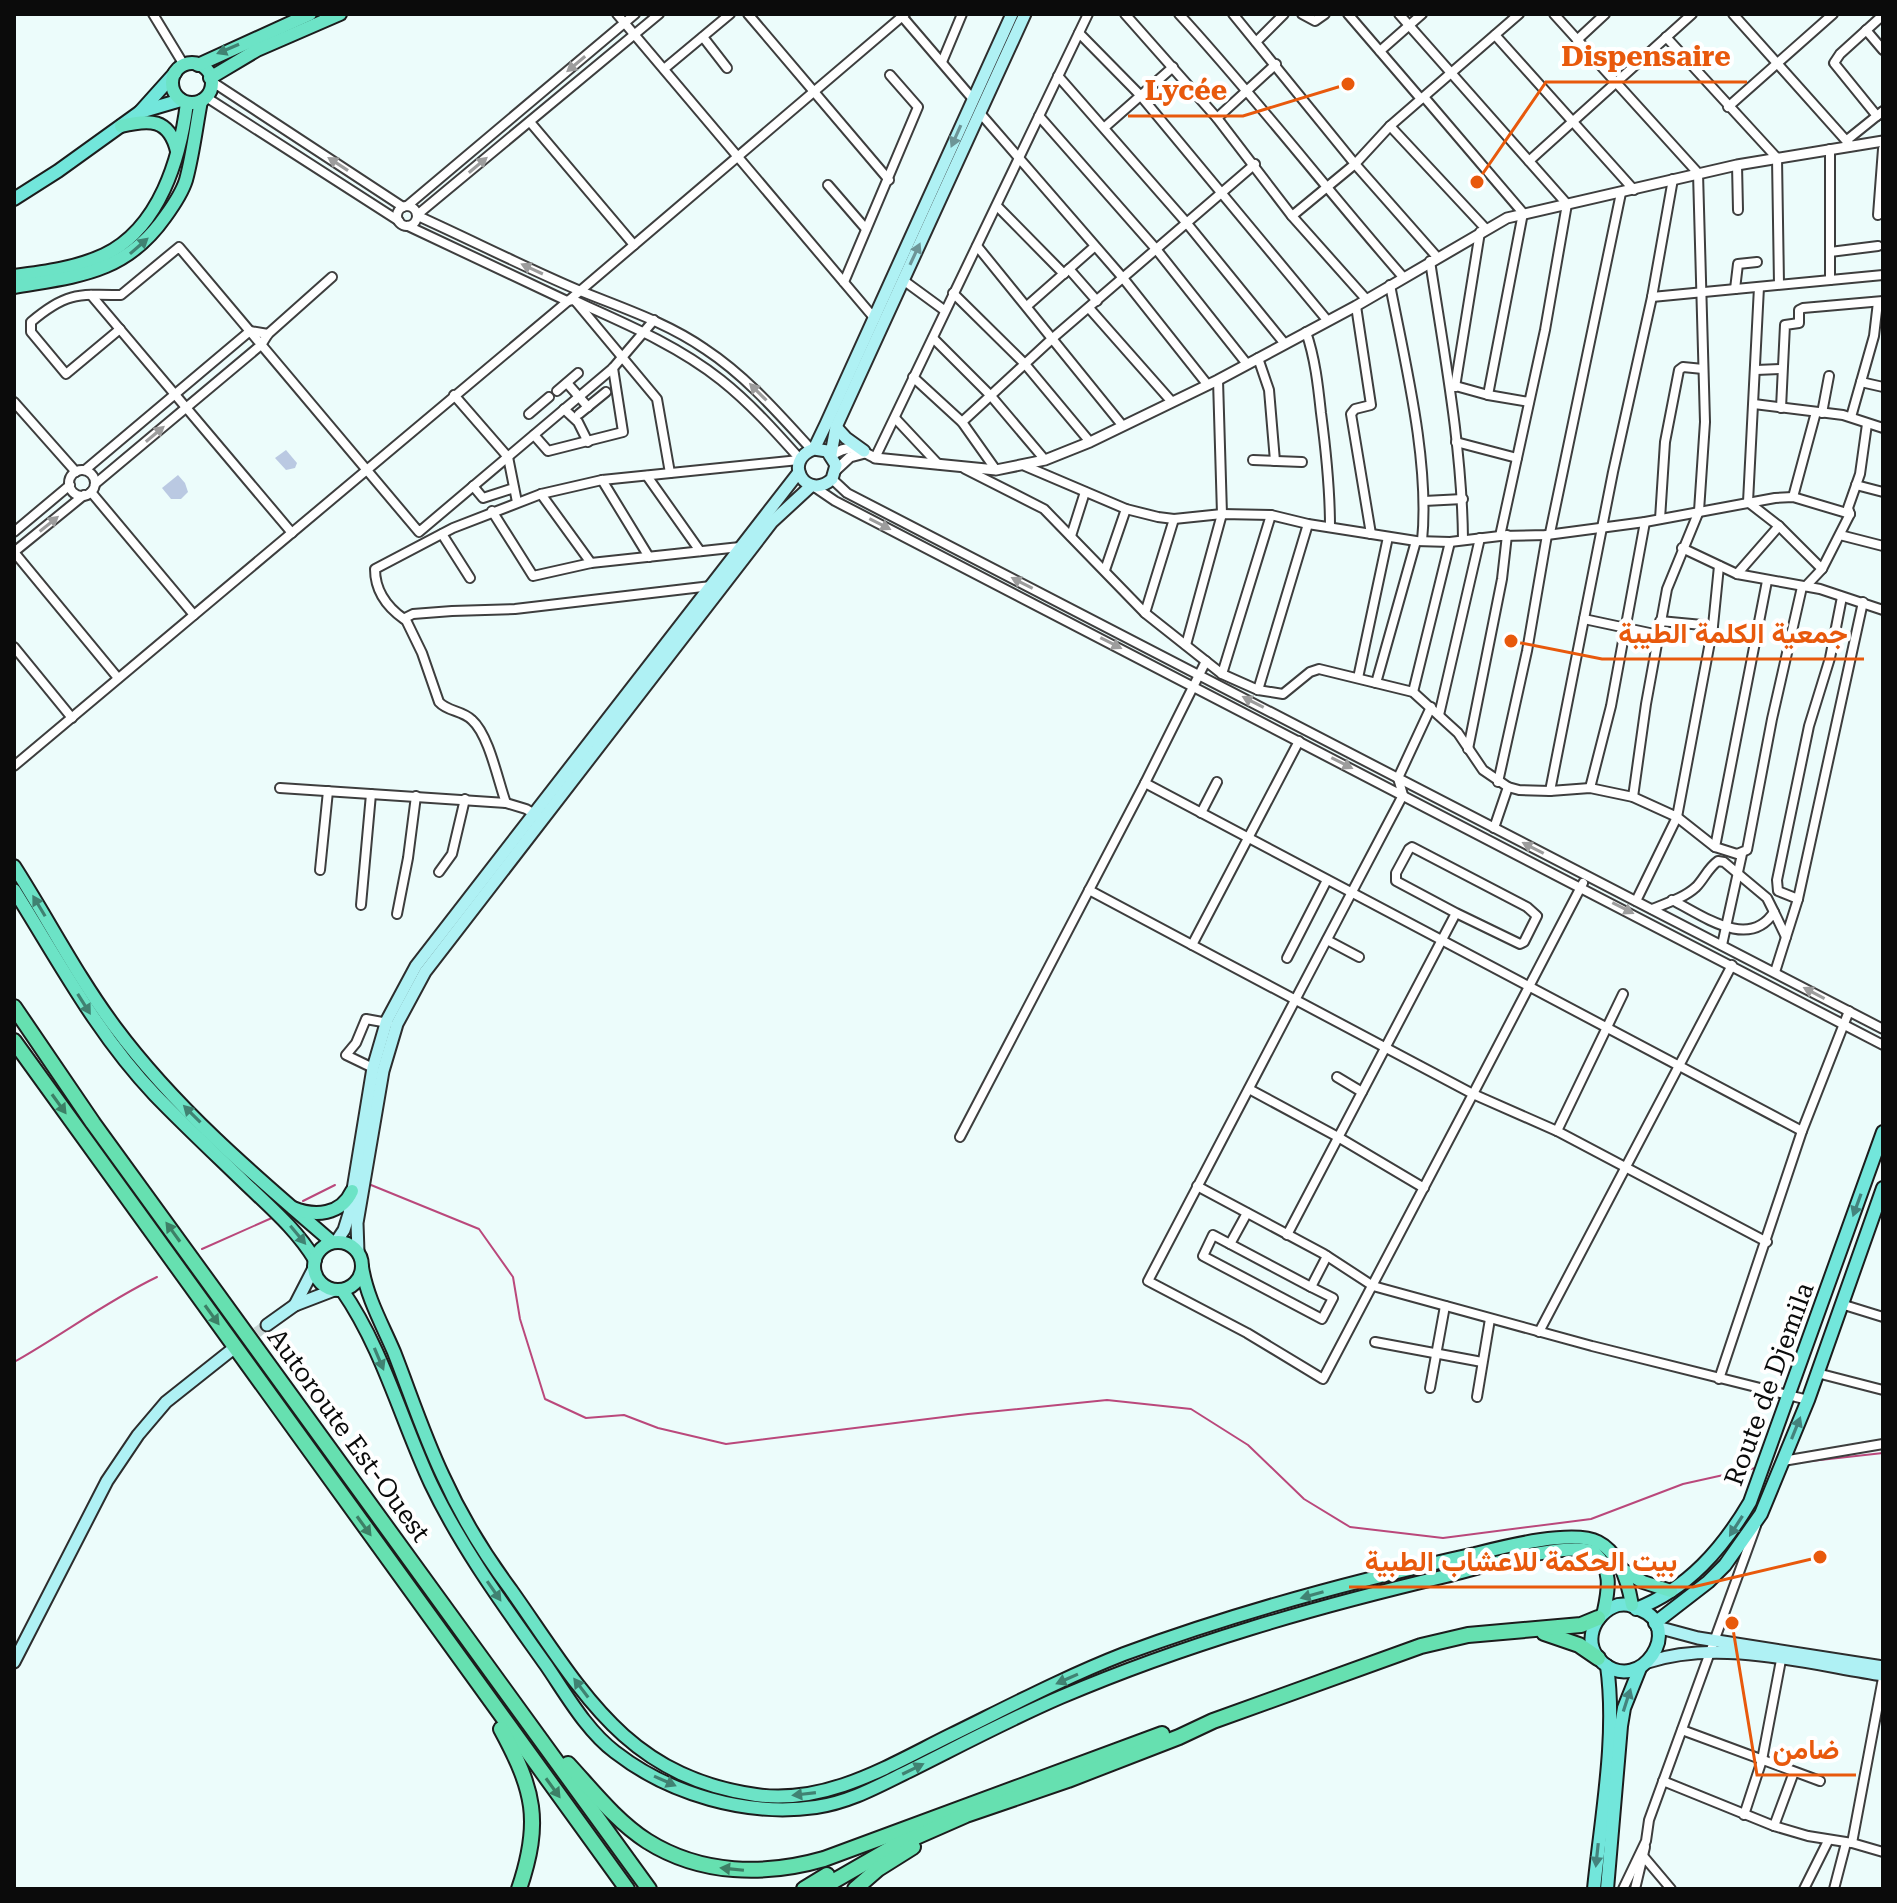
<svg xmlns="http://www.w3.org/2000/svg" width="1897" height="1903" font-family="'Roboto Serif',Vazirmatn,serif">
<rect width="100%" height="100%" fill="#ecfcfb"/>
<g fill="#bac9e2">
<polygon points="286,450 297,463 295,468 286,470 275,458"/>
<polygon points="178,475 185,483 188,492 181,499 171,499 162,488"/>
</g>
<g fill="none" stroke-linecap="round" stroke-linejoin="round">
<g stroke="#ba487b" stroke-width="2">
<polyline points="371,1185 479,1229 513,1277 520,1319 545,1399 586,1418 624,1415 658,1428 726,1444 968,1414 1107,1400 1191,1409 1248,1445 1304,1499 1350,1527 1443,1538 1591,1519 1683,1484 1755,1468"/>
<polyline points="303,1201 335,1185"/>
<polyline points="202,1249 274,1217"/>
<path d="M14 1362C62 1335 107 1301 157 1277"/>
<polyline points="1793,1463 1883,1453"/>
</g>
<polyline stroke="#cad8d7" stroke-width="11" stroke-dasharray="11 5.5" stroke-linecap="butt" points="230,1352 267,1325"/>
<defs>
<g id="minor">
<polyline points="153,14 184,65"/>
<polyline points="617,14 875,319"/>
<polyline points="748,14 889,180"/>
<polyline points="900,14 972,98"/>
<polyline points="1125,14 1217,118 1292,216 1366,299"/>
<path d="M1179 14C1257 99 1327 190 1403 277"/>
<polyline points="1233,14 1355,164 1437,257"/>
<polyline points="1302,14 1315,21 1325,14"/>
<polyline points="1348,14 1421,99"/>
<polyline points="1399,14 1567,204 1545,330 1500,536"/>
<polyline points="1554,14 1698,173 1705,422 1699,511 1667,589 1646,704 1633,797"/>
<polyline points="1733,14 1851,146"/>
<polyline points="1866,30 1883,50"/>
<polyline points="1079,33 1140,95 1327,320"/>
<polyline points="1495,35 1634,190"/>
<polyline points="703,37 727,68"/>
<polyline points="1666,37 1777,158 1779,284"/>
<polyline points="1577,40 1605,14"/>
<polyline points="1256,42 1284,14"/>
<polyline points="1380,51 1422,14"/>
<polyline points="942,62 962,14"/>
<polyline points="664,69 730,14"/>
<polyline points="1058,76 1185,221 1285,344"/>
<polyline points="211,81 403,207"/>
<polyline points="206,97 399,221"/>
<polyline points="1424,97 1523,213 1488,395"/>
<polyline points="1728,107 1833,14"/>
<polyline points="980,113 1123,278 1207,384"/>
<polyline points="1039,116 1156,249 1247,364"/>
<polyline points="1877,116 1834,63 1840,54 1883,15"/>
<polyline points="1217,118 1276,64"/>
<polyline points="530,122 634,245"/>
<polyline points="1390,126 1486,229"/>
<polyline points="1105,127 1173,67"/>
<polyline points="1847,140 1883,111"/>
<polyline points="1529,161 1692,14"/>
<polyline points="1737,165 1738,210"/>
<polyline points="828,185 866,229"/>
<circle cx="407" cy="216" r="10"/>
<polyline points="407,206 635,14"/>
<polyline points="997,206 1064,274"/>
<polyline points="417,215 659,14"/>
<polyline points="1878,215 1883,149"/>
<path d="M418 216C471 240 524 267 578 290 622 308 666 322 705 349 746 376 778 413 811 449"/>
<polyline points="1292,216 1355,164 1390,126 1519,14"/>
<path d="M408 226 567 301 573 300C624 323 677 345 721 380 750 403 775 431 800 459"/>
<polyline points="977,246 1122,425"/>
<polyline points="1830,252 1878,246"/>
<path d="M1430 261C1444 353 1462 446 1463 539"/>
<polyline points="1069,269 1097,301"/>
<polyline points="903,280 944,310"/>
<polyline points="1830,280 1830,149"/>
<polyline points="844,282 918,107 890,75"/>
<path d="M1390 285C1405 362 1430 463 1422 541"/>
<polyline points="1759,287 1748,502 1779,526 1822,569"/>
<polyline points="1735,289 1738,264 1757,262"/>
<polyline points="953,293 1025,364 1090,442"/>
<polyline points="91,295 292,533"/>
<polyline points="1652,297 1883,275"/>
<polyline points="577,303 657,399 670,473"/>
<polyline points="1027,306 1094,247"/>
<polyline points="1356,306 1371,405 1355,409 1351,414 1371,534"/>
<polyline points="1089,308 1172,402"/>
<path d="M120 329 66 374 31 332V322C65 293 77 294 121 295L179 247 419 532 613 368 654 320"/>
<path d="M1306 332C1315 358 1318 385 1321 413 1326 451 1330 488 1330 527"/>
<polyline points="933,338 991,396 1045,460"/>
<polyline points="1258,358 1269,390 1275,461"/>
<polyline points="1756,370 1782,369"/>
<polyline points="913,377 962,422 996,470"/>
<polyline points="1861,382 1883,387"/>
<polyline points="567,383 588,407"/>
<polyline points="1452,385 1488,395 1529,402"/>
<polyline points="1455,387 1480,232"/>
<polyline points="557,391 578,373"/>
<polyline points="454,395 508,457 517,502"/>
<polyline points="14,402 76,472"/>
<polyline points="1754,404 1843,415 1883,428"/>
<polyline points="1781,408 1785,325 1799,323 1799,310 1803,308 1883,301"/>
<polyline points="564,409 578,422 588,442"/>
<polyline points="1822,413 1829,376"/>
<polyline points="529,414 549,397"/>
<polyline points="579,414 606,392"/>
<polyline points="1851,417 1874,336 1878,302"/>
<polyline points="895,418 938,464"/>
<polyline points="962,422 1054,337 1255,164"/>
<polyline points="534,435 548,451 623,432 613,368"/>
<polyline points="1456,442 1517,458"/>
<polyline points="875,458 1088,14"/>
<polyline points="1253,460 1302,462"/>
<polyline points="1025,466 1126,509 1158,517 1174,519 1222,514 1271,515 1308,524 1416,541 1450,542 1500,536 1547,535 1645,522 1775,498 1793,497 1850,514 1822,569 1806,586"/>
<polyline points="965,469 1044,509 1145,613"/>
<polyline points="85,470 250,331 268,334"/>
<circle cx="82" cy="483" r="13"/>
<polyline points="647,476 700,551"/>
<polyline points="832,479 847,493 1883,1029"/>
<polyline points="602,480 649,557"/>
<polyline points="95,484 261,345 268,334 332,277"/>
<polyline points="1856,485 1883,492"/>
<polyline points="473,486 483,498 514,488"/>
<polyline points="813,486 835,501 1883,1045"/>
<polyline points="91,492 194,615"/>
<polyline points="541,494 591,563"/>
<polyline points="1793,497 1816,412"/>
<polyline points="1424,501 1463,499"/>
<polyline points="492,511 533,576 591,563 740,547"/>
<polyline points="1850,514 1848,508 1860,474 1867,424"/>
<polyline points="1174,519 1145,613 1222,674 1258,690 1308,524"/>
<polyline points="1660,519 1665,442 1679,370 1683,367 1703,369"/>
<polyline points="14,532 70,485"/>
<polyline points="1550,533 1621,193"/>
<polyline points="442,534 470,578"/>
<polyline points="1840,535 1883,546"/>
<polyline points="1071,536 1085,492"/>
<polyline points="1682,548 1737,574 1820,589 1883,610"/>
<polyline points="14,552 118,678"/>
<polyline points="14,552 84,495"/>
<polyline points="1105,570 1126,509"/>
<polyline points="1737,574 1779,526"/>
<polyline points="1767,581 1715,847 1737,854 1747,850 1772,719 1802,587"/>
<path d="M404 619C387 607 375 590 375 569L453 528 541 494 602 480 799 460"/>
<polyline points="1584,619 1659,635"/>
<polyline points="1660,621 1713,626"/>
<polyline points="1186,645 1222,514 1218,380"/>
<polyline points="14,647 72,718"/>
<polyline points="1222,674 1271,515"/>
<polyline points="1358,678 1388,537"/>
<polyline points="1376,683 1416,541"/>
<polyline points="1258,690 1283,694 1310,672 1319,669 1413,692 1458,733 1483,770 1508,787 1519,790 1550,791 1590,788 1633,797 1677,817 1713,626 1719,566"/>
<polyline points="1413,692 1450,542"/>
<polyline points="1439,715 1480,538"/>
<polyline points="1468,749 1502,579 1507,535"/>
<polyline points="14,766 580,291 905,14"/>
<polyline points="1498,782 1527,651 1547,535"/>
<polyline points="1145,783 1802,1131"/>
<polyline points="280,788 506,803 526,809 538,816"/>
<polyline points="1590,788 1611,706 1645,522"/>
<polyline points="1550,791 1613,472 1652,297 1673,179"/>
<path d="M506 803C498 781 489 735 472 720 462 710 448 712 439 702L422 653 405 618 413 614 452 611 515 609 711 586"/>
<polyline points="1201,813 1217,782"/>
<polyline points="1494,828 1508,787"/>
<polyline points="320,870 328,791"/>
<polyline points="439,872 452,854 465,799"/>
<polyline points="1583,883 1473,1094 1557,1131 1767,1242"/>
<path d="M1089 890C1217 958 1345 1027 1473 1094L1323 1379 1247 1333 1148 1281C1232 1118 1318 957 1403 795L1398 778 1431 707"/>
<polyline points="1798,899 1778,891 1777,880 1809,726 1830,658 1842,597"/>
<path d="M1672 900C1702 915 1749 951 1774 912L1786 937"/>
<polyline points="1636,901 1677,817 1715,847"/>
<polyline points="361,905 371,794"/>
<path d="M1652 909C1667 903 1684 898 1696 887 1704 879 1708 868 1718 861L1724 862 1767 898 1774 912"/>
<polyline points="397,914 408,858 416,796"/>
<polyline points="1327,940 1359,957"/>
<polyline points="1192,945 1299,741"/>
<polyline points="1722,945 1742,854"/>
<polyline points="1287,958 1327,880"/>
<polyline points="1775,972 1798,899 1863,602"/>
<polyline points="373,1068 346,1055 356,1043 366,1019 388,1023"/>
<polyline points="1337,1077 1362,1092"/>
<polyline points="1249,1089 1338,1137 1424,1188"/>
<polyline points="1557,1131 1623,994"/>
<polyline points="960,1137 1145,783 1206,661"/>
<polyline points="1197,1186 1324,1254 1373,1286 1592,1346 1808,1400"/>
<polyline points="1247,1213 1230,1244 1311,1287 1327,1256"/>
<polyline points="1287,1235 1456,913 1396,881 1396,873 1409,849 1412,847 1527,907 1537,916 1524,942 1520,944 1456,913"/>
<polyline points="1230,1244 1213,1235 1203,1256 1322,1319 1333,1298 1311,1287"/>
<polyline points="1841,1304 1883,1317"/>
<polyline points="1539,1332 1732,965"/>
<polyline points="1375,1342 1482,1362"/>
<polyline points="1817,1373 1883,1390"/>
<polyline points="1719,1379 1802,1131 1849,1011"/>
<polyline points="1430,1388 1445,1306"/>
<polyline points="1477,1397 1490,1319"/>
<polyline points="1783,1461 1883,1444"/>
<polyline points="1682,1730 1820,1781"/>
<polyline points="1663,1781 1774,1826 1808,1836 1852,1843 1883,1852"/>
<polyline points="1744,1815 1762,1760 1781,1660"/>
<polyline points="1774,1826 1794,1772"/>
<polyline points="1852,1843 1883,1678"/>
<polyline points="1644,1857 1671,1889"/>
<polyline points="1623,1889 1646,1841 1649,1820 1756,1526"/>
<polyline points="1635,1889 1645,1847"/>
<polyline points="1804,1889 1828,1841"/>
<polyline points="1834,1889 1846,1843"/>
</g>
<g id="tertiary">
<path d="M832 455C851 443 858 449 875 458L996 470 1045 460 1090 442 1218 380 1356 306 1507 218 1737 165 1883 141"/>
<polyline points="836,470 850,457 865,453"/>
</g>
<g id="secondary">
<polyline points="836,427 846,438 864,451"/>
<path d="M814 449 827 451 836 465 832 479C807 502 781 461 814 449L826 424 1012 14"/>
<polyline points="831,454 836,427 1025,14"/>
<polyline points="336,1242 344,1230 349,1214 373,1068 387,1020 416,966 799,472"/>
<polyline points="358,1252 357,1223 383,1071 397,1024 425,972 772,522 811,486"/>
<polyline points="295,1305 314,1268"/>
<polyline points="267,1325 295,1305 334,1290"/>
<polyline points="1657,1627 1698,1638 1883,1667"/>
<polyline points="14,1662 107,1481 138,1435 166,1402 229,1352"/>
<path d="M1648 1662C1719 1638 1810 1664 1883 1675"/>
</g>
<g id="primary">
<polyline points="140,112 181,100"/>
<polyline points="14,199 58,171 140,112 175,73"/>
<path d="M1618 1605C1628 1603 1632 1606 1641 1610 1684 1627 1641 1695 1603 1663 1581 1644 1593 1613 1618 1605Z"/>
<path d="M1636 1609C1688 1589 1723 1548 1750 1502L1883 1132"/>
<polyline points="1655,1623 1708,1582 1725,1565 1761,1514 1808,1400 1883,1188"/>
<path d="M1594 1889C1601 1818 1617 1737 1607 1666"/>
<polyline points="1607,1889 1621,1726 1624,1708 1640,1668"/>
</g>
<g id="trunk">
<circle cx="192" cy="83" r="20"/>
<polyline points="198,65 310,14"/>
<polyline points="210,78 257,50 340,14"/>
<path d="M121 126C149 119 169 118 177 151"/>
<path d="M14 276C45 272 76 268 104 255 160 228 180 158 187 103"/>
<path d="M14 287C77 276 125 274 165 217 173 206 182 193 186 180 193 154 196 127 201 101"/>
<path d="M14 866C48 919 77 976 115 1027 176 1109 255 1176 332 1242"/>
<path d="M14 890C58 960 97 1034 155 1095 184 1125 215 1154 246 1184 271 1208 297 1230 315 1260"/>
<path d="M293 1208C315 1217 341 1215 352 1191"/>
<circle cx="338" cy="1266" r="24"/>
<path d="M362 1267C367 1298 382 1324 394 1352 410 1393 424 1436 443 1476 461 1516 485 1555 511 1590 581 1689 624 1776 756 1795 827 1805 890 1765 951 1735 1008 1707 1065 1677 1124 1654 1237 1612 1357 1580 1475 1554 1503 1547 1573 1529 1598 1542 1620 1553 1628 1582 1632 1605"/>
<path d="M342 1290C383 1349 401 1420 431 1484 462 1549 505 1607 546 1665 566 1694 586 1730 615 1752 669 1794 747 1817 816 1807 851 1802 880 1785 911 1770 961 1745 1010 1719 1061 1697 1185 1644 1315 1607 1446 1576 1479 1568 1564 1541 1594 1552 1612 1569 1609 1588 1604 1611"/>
<polyline points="1623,1570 1643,1582 1671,1591"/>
</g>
<g id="motorway">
<polyline points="14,1007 93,1123 649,1889"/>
<polyline points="14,1041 627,1889"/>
<polyline points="1544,1633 1579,1645 1598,1658"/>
<path d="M501 1729C534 1790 542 1821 519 1889"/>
<path d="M568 1764C592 1790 616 1821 647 1841 701 1875 765 1876 824 1859L1162 1734"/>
<polyline points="804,1889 827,1875"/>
<polyline points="820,1889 893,1847 966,1815 1068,1780 1179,1737 1213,1721 1421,1646 1468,1635 1581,1625 1598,1618"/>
<polyline points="855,1889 878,1869 913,1847"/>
</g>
</defs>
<use href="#minor" stroke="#3e3e3e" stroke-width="12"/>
<use href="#tertiary" stroke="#3e3e3e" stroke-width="13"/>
<use href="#secondary" stroke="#2d2d2d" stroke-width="15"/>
<use href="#primary" stroke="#1c1c1c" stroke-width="16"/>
<use href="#trunk" stroke="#1c1c1c" stroke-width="16"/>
<use href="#motorway" stroke="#1c1c1c" stroke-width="18"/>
<use href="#minor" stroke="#fff" stroke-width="8"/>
<use href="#tertiary" stroke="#fff" stroke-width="9"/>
<use href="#secondary" stroke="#aff1f4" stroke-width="11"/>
<use href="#primary" stroke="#72e6db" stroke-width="12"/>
<use href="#trunk" stroke="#6ce3c6" stroke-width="12"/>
<use href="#motorway" stroke="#66e0b0" stroke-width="14"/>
</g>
<defs><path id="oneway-solid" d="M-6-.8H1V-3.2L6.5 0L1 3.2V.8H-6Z" transform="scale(2)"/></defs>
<g fill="#408272">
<use href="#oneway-solid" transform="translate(228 49) rotate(157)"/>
<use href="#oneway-solid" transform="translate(139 246) rotate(-41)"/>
<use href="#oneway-solid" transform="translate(39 906) rotate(-121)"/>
<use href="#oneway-solid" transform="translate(84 1004) rotate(58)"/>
<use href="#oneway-solid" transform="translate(192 1114) rotate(-135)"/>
<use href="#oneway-solid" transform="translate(298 1235) rotate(50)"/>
<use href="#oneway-solid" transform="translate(379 1359) rotate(67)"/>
<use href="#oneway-solid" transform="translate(494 1591) rotate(55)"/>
<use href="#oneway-solid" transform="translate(1312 1595) rotate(164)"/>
<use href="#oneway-solid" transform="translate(1067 1679) rotate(156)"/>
<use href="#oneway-solid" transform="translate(581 1688) rotate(-127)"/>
<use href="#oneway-solid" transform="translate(913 1769) rotate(-26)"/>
<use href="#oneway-solid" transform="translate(665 1781) rotate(24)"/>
<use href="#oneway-solid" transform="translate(804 1794) rotate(173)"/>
</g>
<g fill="#9d9d9d">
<use href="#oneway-solid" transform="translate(576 64) rotate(140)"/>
<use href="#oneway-solid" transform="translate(338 164) rotate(-147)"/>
<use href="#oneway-solid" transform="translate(478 165) rotate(-40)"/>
<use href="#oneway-solid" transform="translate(532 269) rotate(-155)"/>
<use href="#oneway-solid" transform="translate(758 392) rotate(-135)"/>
<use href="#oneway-solid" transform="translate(155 434) rotate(-40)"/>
<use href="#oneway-solid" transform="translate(49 524) rotate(-39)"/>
<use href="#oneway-solid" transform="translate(880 524) rotate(27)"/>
<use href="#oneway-solid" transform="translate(1022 583) rotate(-153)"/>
<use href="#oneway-solid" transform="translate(1111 643) rotate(27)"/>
<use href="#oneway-solid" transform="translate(1253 702) rotate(-153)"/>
<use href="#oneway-solid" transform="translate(1342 763) rotate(27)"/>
<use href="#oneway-solid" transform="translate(1533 848) rotate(-153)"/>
<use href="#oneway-solid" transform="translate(1623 908) rotate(27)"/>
<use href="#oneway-solid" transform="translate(1814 993) rotate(-152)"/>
</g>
<g fill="#6d9597">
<use href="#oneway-solid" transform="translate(956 136) rotate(114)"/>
<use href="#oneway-solid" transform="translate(915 254) rotate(-65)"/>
</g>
<g fill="#3d8066">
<use href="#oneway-solid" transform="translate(59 1104) rotate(54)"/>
<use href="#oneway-solid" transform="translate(173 1232) rotate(-126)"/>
<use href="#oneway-solid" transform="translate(212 1315) rotate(54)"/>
<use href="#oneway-solid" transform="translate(364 1526) rotate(54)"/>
<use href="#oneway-solid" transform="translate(553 1788) rotate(54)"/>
<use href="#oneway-solid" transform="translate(732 1869) rotate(-174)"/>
</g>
<g fill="#44837d">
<use href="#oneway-solid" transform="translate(1857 1205) rotate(110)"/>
<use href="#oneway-solid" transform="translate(1796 1428) rotate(-68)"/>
<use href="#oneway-solid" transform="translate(1736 1526) rotate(123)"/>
<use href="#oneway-solid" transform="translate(1627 1700) rotate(-72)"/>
<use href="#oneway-solid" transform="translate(1597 1855) rotate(96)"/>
</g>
<g text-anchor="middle" stroke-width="8" stroke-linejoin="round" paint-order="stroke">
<g font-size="26" fill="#0b0b0b" stroke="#fff">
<text transform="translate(1769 1384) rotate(-70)" y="9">Route de Djemila</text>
<text transform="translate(349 1435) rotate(54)" y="9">Autoroute Est-Ouest</text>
</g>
</g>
<path fill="none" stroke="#e8590c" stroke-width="3" d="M1477 182L1546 82H1747M1348 84L1243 116H1128M1511 641L1602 659H1864M1820 1557L1693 1587H1349M1732 1623L1757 1775H1856"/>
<g fill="#e8590c" stroke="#fff" stroke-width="3">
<circle cx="1477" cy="182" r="8"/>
<circle cx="1348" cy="84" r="8"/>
<circle cx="1511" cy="641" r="8"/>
<circle cx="1820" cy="1557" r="8"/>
<circle cx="1732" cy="1623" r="8"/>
</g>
<g font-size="28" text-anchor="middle" font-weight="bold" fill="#e8590c" stroke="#fff" stroke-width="8" stroke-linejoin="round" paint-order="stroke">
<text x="1646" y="66">Dispensaire</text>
<text x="1186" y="100">Lycée</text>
<text x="1733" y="643">جمعية الكلمة الطيبة</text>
<text x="1521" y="1571">بيت الحكمة للاعشاب الطبية</text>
<text x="1806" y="1759">ضامن</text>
</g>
<rect width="1897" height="1903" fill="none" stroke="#0b0b0b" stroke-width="32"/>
</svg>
